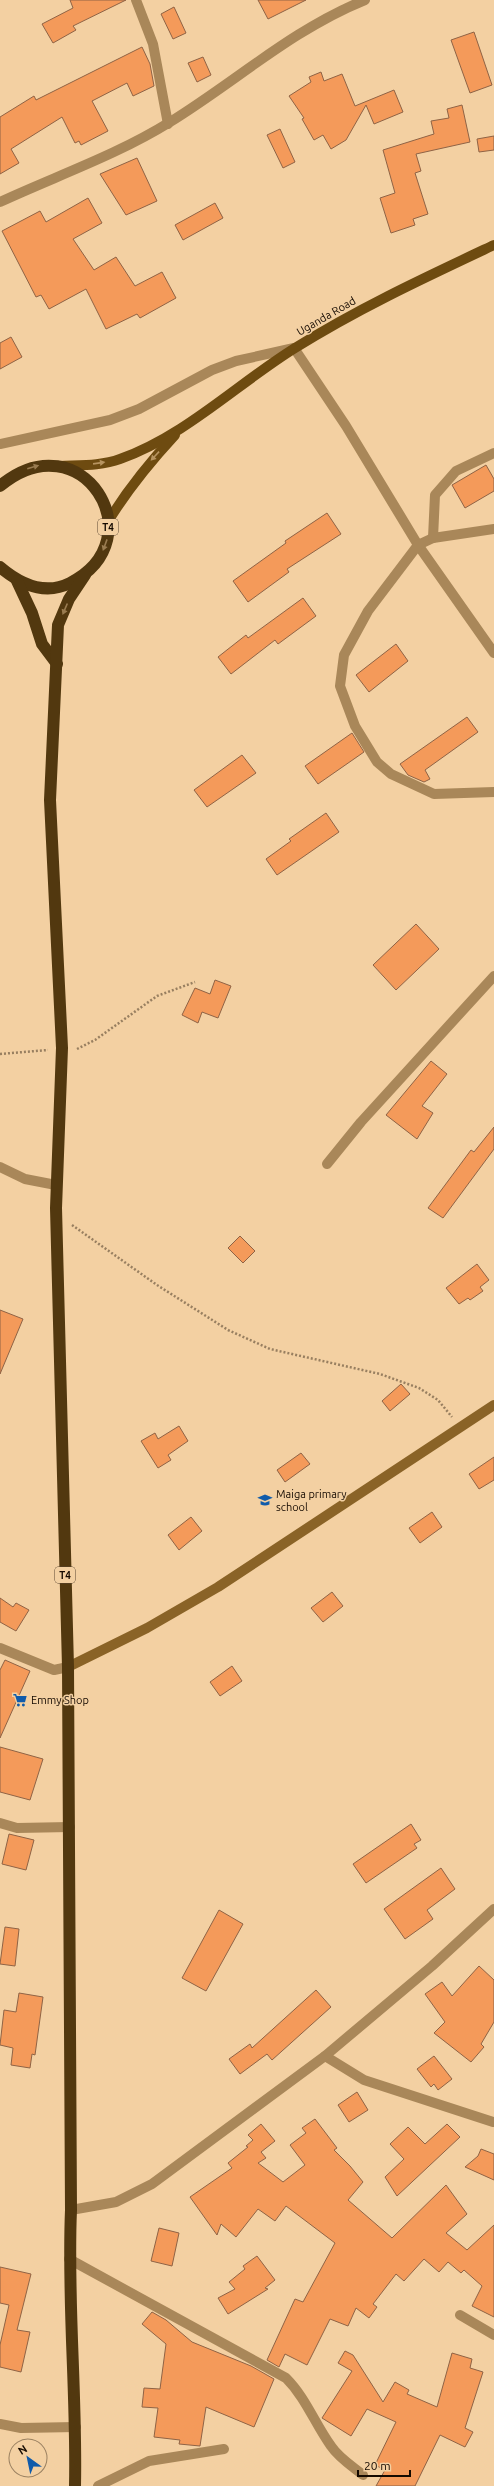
<svg xmlns="http://www.w3.org/2000/svg" width="494" height="2486" font-family="Ubuntu,sans-serif">
<rect width="100%" height="100%" fill="#f3d0a2"/>
<g fill="#f49a5a" stroke="#8f6345">
<polygon points="70,0 126,0 73,26 76,30 53,43 42,24 73,8"/>
<polygon points="258,0 306,0 268,19"/>
<polygon points="174,7 186,33 173,39 161,14"/>
<polygon points="474,32 492,85 470,93 451,40"/>
<polygon points="142,47 150,64 154,86 133,96 127,83 92,101 108,131 81,145 79,141 75,143 62,117 11,149 19,163 0,174 0,117 34,96 36,100"/>
<polygon points="203,57 211,75 197,82 188,63"/>
<polygon points="321,72 324,81 342,74 355,106 394,90 403,112 374,124 366,105 346,140 331,149 323,135 314,140 302,119 304,118 289,96 311,82 309,77"/>
<polygon points="462,105 470,142 416,154 421,171 415,173 428,214 413,219 415,225 391,233 380,198 395,193 383,150 434,134 431,121 449,118 447,109"/>
<polygon points="280,129 295,162 283,168 267,135"/>
<polygon points="494,136 494,150 479,152 477,139"/>
<polygon points="137,158 157,201 126,215 100,174"/>
<polygon points="88,198 102,223 73,239 94,270 116,257 135,286 162,272 176,298 140,318 137,314 106,329 86,289 49,309 41,295 36,297 2,231 40,211 46,222"/>
<polygon points="215,203 223,218 183,240 175,225"/>
<polygon points="11,337 22,357 0,369 0,343"/>
<polygon points="486,465 494,479 494,491 465,508 452,485"/>
<polygon points="327,513 341,534 287,569 289,572 248,602 233,581 286,543 285,541"/>
<polygon points="303,598 316,616 278,644 275,640 231,674 218,657 246,635 248,638"/>
<polygon points="396,644 408,661 369,692 356,675"/>
<polygon points="467,717 478,732 425,770 430,779 424,782 408,775 400,764"/>
<polygon points="352,733 364,752 318,784 305,766"/>
<polygon points="242,755 256,773 207,807 194,790"/>
<polygon points="326,813 339,832 277,875 266,859 291,841 289,839"/>
<polygon points="416,924 439,949 396,990 373,965"/>
<polygon points="215,980 231,986 218,1018 202,1012 198,1023 182,1015 195,988 210,994"/>
<polygon points="431,1061 447,1074 422,1106 433,1113 417,1139 386,1115"/>
<polygon points="494,1127 494,1149 443,1218 428,1208 471,1150 474,1152"/>
<polygon points="240,1236 255,1251 243,1263 228,1248"/>
<polygon points="477,1264 489,1280 480,1287 483,1291 470,1300 468,1298 459,1304 446,1288"/>
<polygon points="0,1310 23,1319 0,1374"/>
<polygon points="401,1384 410,1394 390,1411 382,1401"/>
<polygon points="179,1426 188,1441 168,1455 171,1460 158,1468 141,1441 155,1433 158,1439"/>
<polygon points="301,1453 310,1464 285,1482 277,1470"/>
<polygon points="494,1457 494,1480 479,1489 469,1474"/>
<polygon points="432,1512 442,1527 420,1543 409,1528"/>
<polygon points="191,1517 202,1531 179,1550 168,1535"/>
<polygon points="332,1592 343,1606 323,1622 311,1608"/>
<polygon points="0,1598 13,1607 16,1603 29,1610 16,1631 0,1622"/>
<polygon points="5,1660 30,1671 0,1738 0,1670"/>
<polygon points="232,1666 242,1681 220,1696 210,1682"/>
<polygon points="0,1747 43,1759 30,1800 0,1792"/>
<polygon points="411,1824 421,1840 414,1844 417,1848 366,1883 353,1864"/>
<polygon points="9,1834 34,1840 26,1870 2,1864"/>
<polygon points="441,1868 455,1889 427,1910 433,1919 405,1939 384,1909"/>
<polygon points="219,1910 243,1924 206,1991 182,1978"/>
<polygon points="5,1927 19,1929 15,1966 0,1964"/>
<polygon points="479,1966 494,1980 494,2022 481,2044 484,2047 471,2062 434,2033 445,2022 425,1994 442,1982 452,1996"/>
<polygon points="316,1990 331,2007 272,2060 267,2054 240,2074 229,2059 250,2044 252,2048"/>
<polygon points="19,1993 43,1997 35,2055 32,2054 30,2068 11,2065 13,2048 0,2045 4,2010 16,2012"/>
<polygon points="434,2056 452,2079 438,2090 434,2084 431,2087 417,2069"/>
<polygon points="357,2092 368,2110 349,2122 338,2105"/>
<polygon points="315,2119 337,2148 334,2150 350,2166 363,2182 348,2200 392,2238 446,2185 467,2214 446,2233 467,2250 494,2225 494,2317 472,2306 482,2286 464,2270 461,2273 448,2262 439,2272 424,2259 404,2281 396,2274 373,2304 377,2307 369,2318 356,2308 348,2326 330,2319 307,2365 285,2354 279,2367 267,2360 295,2299 303,2302 335,2243 286,2206 275,2221 258,2209 236,2237 221,2224 217,2235 190,2197 232,2168 228,2163 248,2147 246,2146 253,2140 248,2135 261,2124 275,2141 261,2152 266,2158 258,2163 283,2182 305,2165 290,2145 306,2133 302,2128"/>
<polygon points="447,2124 460,2137 397,2196 385,2177 404,2159 390,2144 408,2127 425,2144"/>
<polygon points="481,2149 494,2154 494,2180 465,2167 478,2156"/>
<polygon points="159,2228 179,2233 172,2266 151,2261"/>
<polygon points="257,2256 275,2280 265,2288 268,2289 228,2314 218,2298 235,2289 229,2282 245,2269 243,2266"/>
<polygon points="0,2267 31,2274 17,2330 30,2332 21,2372 0,2367 0,2345 9,2305 0,2303"/>
<polygon points="152,2312 166,2320 192,2342 251,2366 274,2379 254,2427 206,2407 200,2446 179,2444 180,2440 154,2437 158,2408 142,2407 144,2388 160,2389 166,2344 142,2324"/>
<polygon points="345,2351 353,2355 383,2402 395,2382 409,2390 407,2394 437,2407 452,2353 472,2359 470,2368 483,2372 465,2428 473,2432 465,2447 440,2435 415,2486 376,2486 385,2470 375,2465 396,2422 367,2409 351,2436 322,2418 352,2371 338,2363"/>
</g>
<g fill="none" stroke-linecap="round" stroke-linejoin="round">
<g stroke="#987f60" stroke-width="2.5" stroke-dasharray="2 2" stroke-linecap="butt">
<polyline points="77,1049 95,1040 157,996 195,982"/>
<polyline points="0,1054 48,1050"/>
<polyline points="72,1225 157,1285 228,1330 270,1349 380,1374 419,1388 438,1400 452,1417"/>
</g>
<g stroke="#a98759" stroke-width="10">
<polyline points="136,0 153,44 168,124"/>
<path d="M0 202C56 176 117 155 170 122 235 82 293 29 365 0"/>
<polyline points="0,444 110,420 139,409 212,370 236,361 294,348 346,426 418,545 494,653"/>
<polyline points="494,529 433,538 418,545 368,611 344,655 340,686 355,726 377,762 391,774 434,794 494,792"/>
<polyline points="433,538 435,495 456,471 494,453"/>
<polyline points="327,1164 361,1122 494,976"/>
<polyline points="0,1167 25,1179 56,1185"/>
<polyline points="0,1648 54,1670 68,1667"/>
<polyline points="0,1823 17,1828 70,1827"/>
<polyline points="325,2056 364,2080 493,2122"/>
<polyline points="71,2210 116,2202 152,2184 325,2056 432,1966 494,1909"/>
<path d="M69 2259 286 2378C306 2398 315 2424 331 2446 339 2458 352 2466 363 2475"/>
<polyline points="460,2315 494,2335"/>
<polyline points="0,2424 21,2428 76,2427"/>
<polyline points="98,2486 149,2461 224,2449"/>
</g>
<polyline stroke="#8a6327" stroke-width="10" points="68,1667 147,1628 218,1587 494,1405"/>
<g stroke="#6e4b10" stroke-width="10">
<path d="M60 466C80 465 101 466 120 459 185 436 237 384 295 348 359 308 426 277 494 245"/>
<path d="M109 520C128 489 150 462 175 435"/>
</g>
<g stroke="#52380f" stroke-width="12">
<path d="M0 486C81 418 157 539 70 583 44 596 20 584 0 567"/>
<polyline points="17,581 32,613 42,644 57,664"/>
<path d="M75 2486C77 2394 67 2302 71 2210L68 1667 56 1208 62 1048 50 800 58 625 69 599 85 575"/>
</g>
</g>
<defs><path id="oneway-solid" d="M-6-.8H1V-3.2L6.5 0L1 3.2V.8H-6Z"/></defs>
<g fill="#b79460">
<use href="#oneway-solid" transform="translate(155 456) rotate(133)"/>
<use href="#oneway-solid" transform="translate(99 463) rotate(-8)"/>
</g>
<g fill="#9a7c51">
<use href="#oneway-solid" transform="translate(33 467) rotate(-16)"/>
<use href="#oneway-solid" transform="translate(105 545) rotate(110)"/>
<use href="#oneway-solid" transform="translate(65 609) rotate(113)"/>
</g>
<defs>
<symbol id="school-bare" viewBox="-9 -9 18 18"><path d="M0-5L7-2L0 1L-7-2ZM-4 1L0 2.5L4 1V4Q0 6-4 4Z" fill="#105baa" stroke="#f3d0a2" stroke-width="2.5" paint-order="stroke"/></symbol>
<symbol id="supermarket-bare" viewBox="-9 -9 18 18"><path d="M-6-5.5h2.5l.6 2H6L4.5 2H-2.5L-4.4-4H-6ZM-1.5 3.2a1.3 1.3 0 1 0 .1 0ZM3 3.2a1.3 1.3 0 1 0 .1 0Z" fill="#105baa" stroke="#f3d0a2" stroke-width="2.5" paint-order="stroke"/></symbol>
</defs>
<g fill-rule="evenodd">
<use href="#school-bare" x="255" y="1490" width="20" height="20"/>
<use href="#supermarket-bare" x="10" y="1690" width="20" height="20"/>
</g>
<g text-anchor="middle" stroke-width="3" stroke-linejoin="round" paint-order="stroke">
<g fill="#f3d0a2" stroke="#584531" stroke-width="1">
<rect x="98" y="519" width="20" height="16" rx="3"/>
<rect x="55" y="1567" width="20" height="16" rx="3"/>
</g>
<g font-size="10" font-weight="bold" fill="#150a00">
<text x="108" y="531">T4</text>
<text x="65" y="1579">T4</text>
</g>
<g font-size="11" fill="#150a00" stroke="#f3d0a2">
<text transform="translate(326 316) rotate(-30)" y="4">Uganda Road</text>
</g>
<g font-size="11" fill="#150a00" stroke="#f3d0a2" text-anchor="start">
<text x="276" y="1498">Maiga primary<tspan x="276" dy="13">school</tspan></text>
<text x="31" y="1704">Emmy Shop</text>
</g>
</g>
<g transform="translate(28 2458) rotate(327)"><circle r="19" fill="#f3d0a2" stroke="#9a8161"/>
<path d="M0-3L7 15L0 10L-7 15Z" fill="#105baa"/>
<text y="-6" font-size="11" font-weight="bold" text-anchor="middle" fill="#150a00">N</text>
</g>
<path d="M358 2470v6h52v-6" fill="none" stroke="#150a00" stroke-width="2"/>
<text x="364" y="2470" font-size="12" fill="#150a00" stroke="#f3d0a2" stroke-width="3" paint-order="stroke">20 m</text>
</svg>
